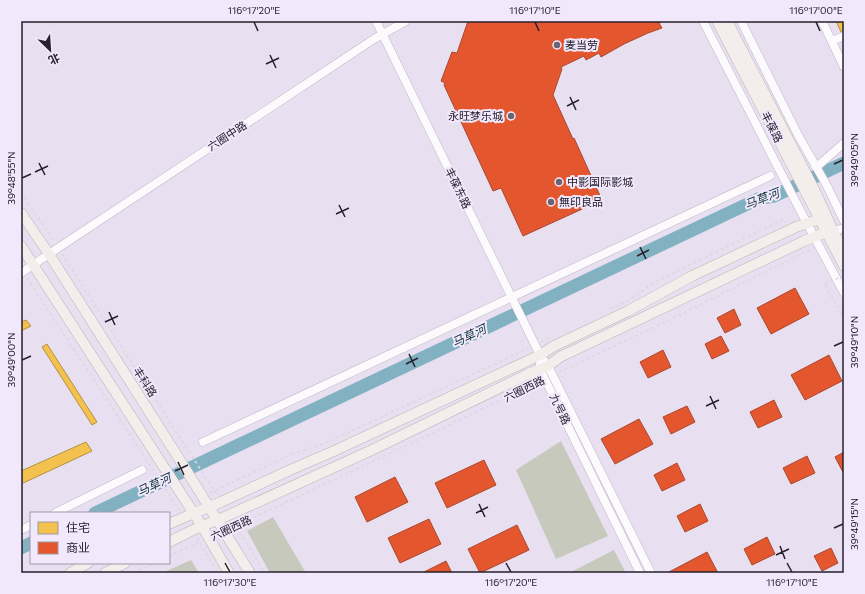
<svg xmlns="http://www.w3.org/2000/svg" width="865" height="594" font-family="Commissioner,'Noto Sans SC',sans-serif">
<rect width="100%" height="100%" fill="#e8e0f1"/>
<g fill="#c8c9bd">
<polygon points="561,441 608,536 556,559 516,470"/>
<polygon points="273,517 306,573 270,573 247,531"/>
<polygon points="614,550 626,573 569,573"/>
<polygon points="191,560 199,573 162,573"/>
</g>
<g fill="#f2c14e" stroke="#b59144">
<polygon points="836,21 844,21 844,33 842,34"/>
<polygon points="26,320 31,326 21,331 21,322"/>
<polygon points="47,344 97,422 92,425 42,347"/>
<polygon points="86,442 92,451 21,484 21,471"/>
</g>
<g fill="#e4572e" stroke="#ab472e">
<polygon points="468,21 664,21 659,23 662,28 648,33 624,44 601,57 599,53 586,60 584,56 561,67 562,69 553,95 573,139 574,138 602,200 523,236 501,188 493,191 444,85 445,83 441,81 452,52 457,53"/>
<polygon points="795,288 809,314 771,334 757,308"/>
<polygon points="734,309 741,325 725,333 717,318"/>
<polygon points="721,336 729,351 712,359 705,344"/>
<polygon points="663,350 671,367 648,378 640,362"/>
<polygon points="829,355 842,381 805,400 791,375"/>
<polygon points="774,400 782,417 758,428 750,412"/>
<polygon points="687,406 695,422 671,434 663,417"/>
<polygon points="639,419 653,444 615,464 601,439"/>
<polygon points="844,452 844,474 835,457"/>
<polygon points="807,456 815,473 791,484 783,468"/>
<polygon points="484,460 496,485 447,508 435,483"/>
<polygon points="677,463 685,480 662,491 654,475"/>
<polygon points="395,477 408,502 367,522 355,497"/>
<polygon points="700,504 708,521 685,532 677,516"/>
<polygon points="429,519 441,544 400,563 388,538"/>
<polygon points="517,525 529,550 480,573 468,549"/>
<polygon points="767,537 775,554 752,565 744,549"/>
<polygon points="831,548 838,563 822,571 814,556"/>
<polygon points="707,552 718,573 670,573 669,572"/>
<polygon points="446,561 452,573 422,573"/>
</g>
<g fill="none" stroke-linecap="round" stroke-linejoin="round">
<g stroke="#82b2c1" stroke-width="13">
<polyline points="95,513 758,199 774,196 844,163"/>
<polyline points="21,548 31,543"/>
</g>
<defs>
<g id="minor">
<polyline points="376,21 540,355 548,366 651,573"/>
<polyline points="703,21 800,210 844,293"/>
<polyline points="741,21 798,135 826,184 844,221"/>
<polyline points="822,21 844,67"/>
<polyline points="832,41 844,36"/>
<polyline points="815,166 820,164 844,143"/>
<polyline points="834,231 844,228"/>
<polyline points="21,273 58,248 374,39 406,21"/>
<polyline points="540,364 540,369 640,573"/>
<polyline points="203,442 770,176"/>
<polyline points="55,513 142,470"/>
<polyline points="21,530 31,525"/>
</g>
<g id="major">
<polyline points="717,21 844,266"/>
<polyline points="727,21 814,189 835,235 844,250"/>
<polyline points="21,213 49,254 178,457 250,573"/>
<polyline points="21,246 202,526 229,573"/>
<polyline points="169,524 194,513 221,502 290,470 334,451 540,355 554,346 628,311 692,276 796,227 820,219 834,231"/>
<polyline points="169,542 193,530 229,515 372,450 528,374 548,366 560,357 804,241 827,232 834,231"/>
<polyline points="70,573 88,563"/>
<polyline points="105,573 125,563"/>
</g>
</defs>
<use href="#minor" stroke="#bfb8c6" stroke-width="9"/>
<use href="#major" stroke="#bbb2b3" stroke-width="11"/>
<g stroke="#dad8dd" stroke-width="1.5" stroke-dasharray="3 3" stroke-linecap="butt">
<polyline points="21,193 55,242"/>
<polyline points="62,254 217,495"/>
<polyline points="27,278 180,511"/>
<polyline points="825,285 844,318"/>
<polyline points="610,309 626,302 655,282 782,220 787,222"/>
<polyline points="541,342 549,338"/>
<polyline points="559,372 676,317 813,248"/>
<polyline points="210,493 292,454 328,442 529,348"/>
<polyline points="233,522 265,573"/>
<polyline points="231,528 374,461 538,382"/>
<polyline points="197,538 218,573"/>
<polyline points="169,556 202,541"/>
<polyline points="134,573 155,563"/>
</g>
<use href="#minor" stroke="#fcfafd" stroke-width="8"/>
<use href="#major" stroke="#f3eeec" stroke-width="10"/>
<polyline stroke="#dad8dd" stroke-width="1.5" stroke-dasharray="3 3" stroke-linecap="butt" points="825,285 844,275"/>
</g>
<path fill="none" stroke="#26212d" stroke-width="1.5" d="M254 22 258 31M535 22 539 31M816 22 820 31M270 55 276 68M266 64 279 58M570 97 576 110M567 106 579 100M39 163 45 175M834 164 843 160M35 172 48 166M22 178 31 174M339 205 345 217M336 214 349 208M640 247 646 259M637 256 649 250M109 312 115 325M105 322 118 316M834 346 843 342M409 354 415 367M22 360 31 356M406 364 418 358M710 396 716 409M706 406 719 400M178 462 184 475M175 471 188 465M479 504 485 517M476 513 488 507M834 528 843 524M780 546 785 559M776 555 789 549M225 563 230 572M506 563 511 572M787 563 792 572"/>
<g fill="#6a6472" stroke="#f1e8fc" stroke-width="1.5">
<circle cx="557" cy="45" r="4"/>
<circle cx="511" cy="116" r="4"/>
<circle cx="559" cy="182" r="4"/>
<circle cx="551" cy="202" r="4"/>
</g>
<g text-anchor="middle" stroke-width="4" stroke-linejoin="round" paint-order="stroke">
<g font-size="11" fill="#26212d" stroke="#f1e8fc" text-anchor="start">
<text x="565" y="49">麦当劳</text>
<text x="503" y="120" text-anchor="end">永旺梦乐城</text>
<text x="567" y="186">中影国际影城</text>
<text x="559" y="206">無印良品</text>
</g>
<g font-size="11" fill="#26212d" stroke="#f1e8fc">
<text transform="translate(772 127) rotate(63)" y="4">丰葆路</text>
<text transform="translate(227 136) rotate(-33)" y="4">六圈中路</text>
<text transform="translate(458 188) rotate(64)" y="4">丰葆东路</text>
<text transform="translate(145 382) rotate(57)" y="4">丰科路</text>
<text transform="translate(524 389) rotate(-26)" y="4">六圈西路</text>
<text transform="translate(560 409) rotate(64)" y="4">九号路</text>
<text transform="translate(231 528) rotate(-25)" y="4">六圈西路</text>
</g>
<g font-size="12" font-style="italic" fill="#10343b" stroke="#f1e8fc">
<text transform="translate(762 199) rotate(-21)" y="4">马草河</text>
<text transform="translate(469 336) rotate(-25)" y="4">马草河</text>
<text transform="translate(154 485) rotate(-25)" y="4">马草河</text>
</g>
</g>
<rect width="865" height="594" fill="none" stroke="#f1e8fc" stroke-width="44"/>
<rect x="30" y="512" width="140" height="52" fill="#f1e8fc" stroke="#a098a9"/>
<rect x="38" y="522" width="20" height="12" fill="#f2c14e" stroke="#a098a9"/>
<text x="66" y="532" font-size="12" fill="#26212d">住宅</text>
<rect x="38" y="542" width="20" height="12" fill="#e4572e" stroke="#a098a9"/>
<text x="66" y="552" font-size="12" fill="#26212d">商业</text>
<g transform="translate(50 50) rotate(155)" stroke="#f1e8fc" stroke-width="3" paint-order="stroke">
<path d="M0-3L7 15L0 10L-7 15Z" fill="#26212d"/>
<text y="-6" font-size="11" font-weight="bold" text-anchor="middle" fill="#26212d">北</text>
</g>
<rect x="22" y="22" width="821" height="550" fill="none" stroke="#26212d" stroke-width="1.5"/>
<g font-size="10" text-anchor="middle" fill="#26212d">
<text x="254" y="14">116°17'20"E</text>
<text x="535" y="14">116°17'10"E</text>
<text x="816" y="14">116°17'00"E</text>
<text transform="translate(854 160) rotate(-90)" y="4">39°49'05"N</text>
<text transform="translate(11 178) rotate(-90)" y="4">39°48'55"N</text>
<text transform="translate(854 342) rotate(-90)" y="4">39°49'10"N</text>
<text transform="translate(11 360) rotate(-90)" y="4">39°49'00"N</text>
<text transform="translate(854 524) rotate(-90)" y="4">39°49'15"N</text>
<text x="230" y="586">116°17'30"E</text>
<text x="511" y="586">116°17'20"E</text>
<text x="792" y="586">116°17'10"E</text>
</g>
</svg>
